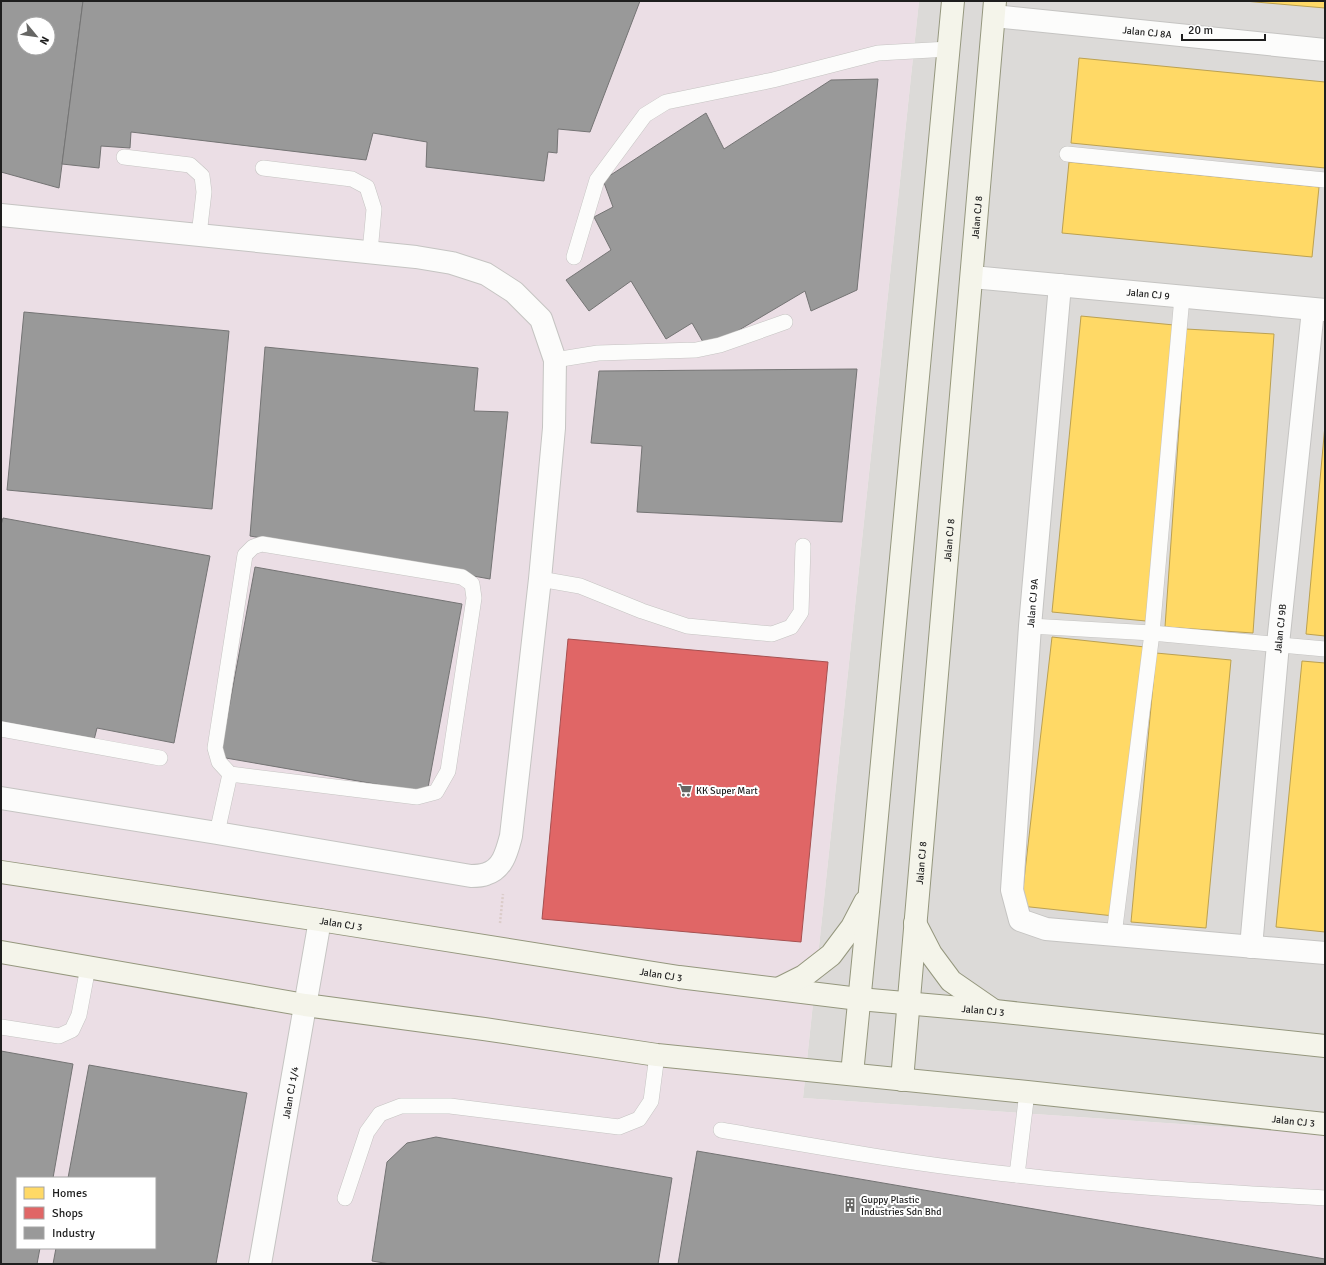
<svg xmlns="http://www.w3.org/2000/svg" width="1326" height="1265" font-family="Signika,sans-serif">
<rect width="100%" height="100%" fill="#edebe6"/>
<polygon fill="#dcdad8" points="919,1 1325,1 1325,1134 803,1098"/>
<path fill="#ebdee5" fill-rule="evenodd" d="M1 1H919L803 1098 1325 1134V1264H1ZM24 24H48V48H24ZM17 1178H155V1248H17Z"/>
<g fill="#ffd966" stroke="#bca150">
<polygon points="1244,1 1325,1 1325,8"/>
<polygon points="1079,58 1325,82 1325,168 1071,143"/>
<polygon points="1069,162 1319,187 1312,257 1062,233"/>
<polygon points="1081,316 1174,325 1146,621 1052,612"/>
<polygon points="1186,329 1274,334 1253,633 1165,627"/>
<polygon points="1325,425 1325,636 1306,634"/>
<polygon points="1052,637 1145,647 1114,916 1021,906"/>
<polygon points="1156,653 1231,660 1206,928 1131,922"/>
<polygon points="1302,661 1325,663 1325,932 1276,927"/>
</g>
<polygon fill="#e06666" stroke="#a65050" points="568,639 828,662 801,942 542,919"/>
<g fill="#999" stroke="#747474" fill-rule="evenodd">
<path d="M1 1H83L59 188 1 172ZM24 24H48V48H24Z"/>
<polygon points="83,1 640,1 590,132 558,129 557,153 548,152 544,181 426,167 427,142 373,133 366,160 131,132 130,148 101,146 99,168 62,164"/>
<polygon points="878,79 857,290 811,311 805,291 707,349 692,323 666,339 631,281 589,311 566,280 611,250 594,217 613,207 603,180 706,113 724,149 831,80"/>
<polygon points="24,312 229,331 212,509 7,490"/>
<polygon points="265,347 478,368 474,411 508,412 490,579 250,536"/>
<polygon points="857,369 842,522 637,512 642,446 591,443 599,371"/>
<polygon points="3,518 210,556 174,743 97,728 94,740 1,723 1,525"/>
<polygon points="255,567 462,604 427,793 220,757"/>
<polygon points="1,1051 73,1064 53,1178 17,1178 17,1248 40,1248 37,1264 1,1264"/>
<polygon points="89,1065 247,1093 216,1264 53,1264 56,1248 155,1248 155,1178 68,1178"/>
<polygon points="436,1137 672,1178 658,1264 390,1264 372,1261 387,1162 407,1143"/>
<polygon points="697,1151 1325,1259 1325,1264 678,1264"/>
</g>
<g fill="none" stroke-linecap="round" stroke-linejoin="round">
<defs>
<g id="lane">
<polyline points="1067,154 1325,180"/>
<polyline points="124,157 190,165 202,176 204,192 199,235"/>
<polyline points="263,168 352,179 367,187 374,209 370,252"/>
<polyline points="574,257 597,180 645,115 666,102 773,80 878,53 949,49"/>
<polyline points="555,360 598,353 696,350 720,345 785,322"/>
<polyline points="540,579 580,586 642,611 687,626 772,634 791,627 801,612 803,546"/>
<polyline points="1030,626 1152,633 1325,649"/>
<polyline points="1,729 160,758"/>
<polyline points="217,833 230,774 219,762 215,748 245,555 253,547 262,544 462,577 472,584 474,598 448,771 436,792 417,797 230,774"/>
<polyline points="1114,935 1152,633 1182,297"/>
<polyline points="1,1027 59,1036 72,1030 79,1015 88,967"/>
<path d="M721 1130C819 1147 918 1165 1017 1175L1027 1092"/>
<path d="M1017 1175C1119 1187 1222 1192 1325 1198"/>
<polyline points="345,1198 367,1132 380,1114 401,1106 450,1106 619,1127 639,1119 651,1101 657,1055"/>
</g>
<g id="street">
<path id="s1" d="M994 16 1325 50"/>
<path d="M1 215 416 257 452 263 486 274 514 292 541 319 555 360 554 428 540 579 511 836C507 851 503 869 486 874 481 876 476 876 471 876L217 833 1 798"/>
<path id="s2" d="M972 277 1325 310"/>
<polyline points="1060,285 1030,626 1012,890 1020,920 1046,929 1325,953"/>
<path id="s3" d="M1251 947 1278 644 1313 310"/>
<path id="s4" d="M260 1264 320 920"/>
</g>
<g id="secondary">
<path id="s5" d="M1 872 320 920 679 977 859 999 995 1011 1325 1046"/>
<polyline points="915,923 931,954 951,981 993,1010"/>
<path id="s6" d="M1 952 305 1005 484 1029 657 1055 1027 1092 1325 1124"/>
<polyline points="780,988 804,976 831,955 852,927 865,902"/>
<polyline points="852,1074 870,891 953,1"/>
<path id="s7" d="M902 1080 995 1"/>
</g>
</defs>
<use href="#lane" stroke="#c5c4c2" stroke-width="16"/>
<use href="#street" stroke="#c5c4c2" stroke-width="24"/>
<use href="#secondary" stroke="#95977e" stroke-width="24"/>
<polyline stroke="#dbccc9" stroke-width="2.5" stroke-dasharray="2 2" stroke-linecap="butt" points="500,923 503,894"/>
<use href="#lane" stroke="#fcfcfb" stroke-width="15"/>
<use href="#street" stroke="#fcfcfb" stroke-width="22"/>
<use href="#secondary" stroke="#f4f4ea" stroke-width="22"/>
</g>
<defs>
<symbol id="supermarket-bare" viewBox="-9 -9 18 18"><path d="M-6-5.5h2.5l.6 2H6L4.5 2H-2.5L-4.4-4H-6ZM-1.5 3.2a1.3 1.3 0 1 0 .1 0ZM3 3.2a1.3 1.3 0 1 0 .1 0Z" fill="#666664" stroke="#fff" stroke-width="2.5" paint-order="stroke"/></symbol>
<symbol id="building-bare" viewBox="-9 -9 18 18"><path d="M-4-6H4V6H1V3H-1V6H-4ZM-2.5-4.3h1.7v1.8h-1.7ZM.8-4.3h1.7v1.8H.8ZM-2.5-1h1.7V.8h-1.7ZM.8-1h1.7V.8H.8Z" fill="#666664" stroke="#fff" stroke-width="2.5" paint-order="stroke"/></symbol>
</defs>
<g fill-rule="evenodd">
<use href="#supermarket-bare" x="675" y="780" width="20" height="20"/>
<use href="#building-bare" x="840" y="1195" width="20" height="20"/>
</g>
<g text-anchor="middle" stroke-width="4" stroke-linejoin="round" paint-order="stroke">
<g font-size="10" fill="#1e1e1e" stroke="#fff">
<text dy="4" stroke="none"><textPath href="#s1" startOffset="154">Jalan CJ 8A</textPath></text>
<text dy="4" stroke="none"><textPath href="#s7" startOffset="866">Jalan CJ 8</textPath></text>
<text dy="4" stroke="none"><textPath href="#s2" startOffset="177">Jalan CJ 9</textPath></text>
<text dy="4" stroke="none"><textPath href="#s7" startOffset="542">Jalan CJ 8</textPath></text>
<text transform="translate(1032 603) rotate(-85)" y="4">Jalan CJ 9A</text>
<text dy="4" stroke="none"><textPath href="#s3" startOffset="320">Jalan CJ 9B</textPath></text>
<text dy="4" stroke="none"><textPath href="#s7" startOffset="218">Jalan CJ 8</textPath></text>
<text dy="4" stroke="none"><textPath href="#s5" startOffset="344">Jalan CJ 3</textPath></text>
<text dy="4" stroke="none"><textPath href="#s5" startOffset="668">Jalan CJ 3</textPath></text>
<text dy="4" stroke="none"><textPath href="#s5" startOffset="992">Jalan CJ 3</textPath></text>
<text dy="4" stroke="none"><textPath href="#s4" startOffset="174">Jalan CJ 1/4</textPath></text>
<text dy="4" stroke="none"><textPath href="#s6" startOffset="1304">Jalan CJ 3</textPath></text>
</g>
<g font-size="10" fill="#1e1e1e" stroke="#fff" text-anchor="start">
<text x="696" y="794">KK Super Mart</text>
<text x="861" y="1203">Guppy Plastic<tspan x="861" dy="12">Industries Sdn Bhd</tspan></text>
</g>
</g>
<rect width="1326" height="1265" fill="none" stroke="#1e1e1e" stroke-width="4"/>
<rect x="16" y="1177" width="140" height="72" fill="#ffffff" stroke="#a5a5a5"/>
<rect x="24" y="1187" width="20" height="12" fill="#ffd966" stroke="#a5a5a5"/>
<text x="52" y="1197" font-size="12" fill="#1e1e1e">Homes</text>
<rect x="24" y="1207" width="20" height="12" fill="#e06666" stroke="#a5a5a5"/>
<text x="52" y="1217" font-size="12" fill="#1e1e1e">Shops</text>
<rect x="24" y="1227" width="20" height="12" fill="#999999" stroke="#a5a5a5"/>
<text x="52" y="1237" font-size="12" fill="#1e1e1e">Industry</text>
<g transform="translate(36 36) rotate(119)"><circle r="19" fill="#ffffff" stroke="#a5a5a5"/>
<path d="M0-3L7 15L0 10L-7 15Z" fill="#666664"/>
<text y="-6" font-size="11" font-weight="bold" text-anchor="middle" fill="#1e1e1e">N</text>
</g>
<path d="M1182 34v6h83v-6" fill="none" stroke="#1e1e1e" stroke-width="2"/>
<text x="1188" y="34" font-size="12" fill="#1e1e1e" stroke="#ffffff" stroke-width="3" paint-order="stroke">20 m</text>
</svg>
